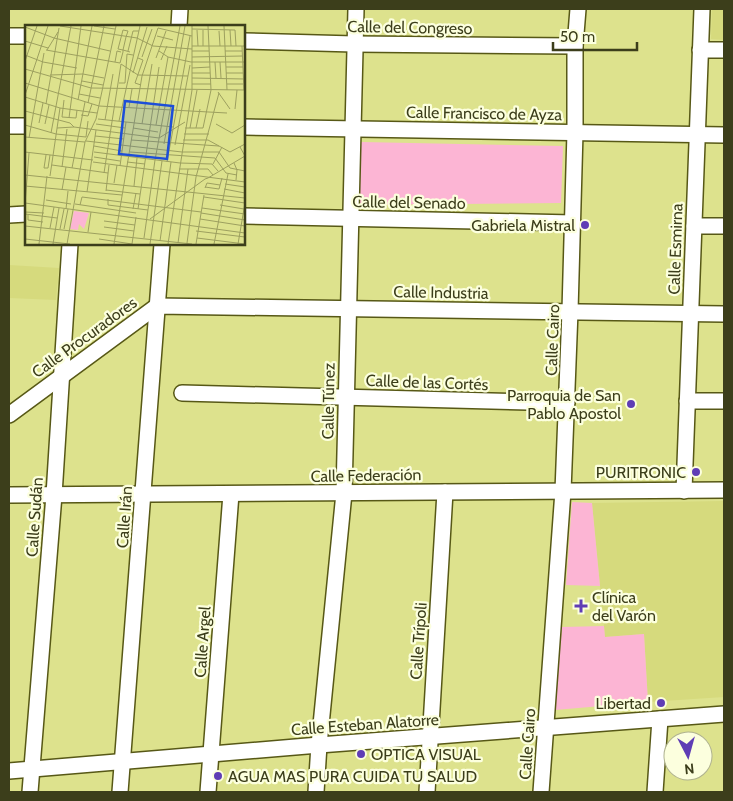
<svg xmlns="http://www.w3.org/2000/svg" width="733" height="801" font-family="Cabin,sans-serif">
<rect width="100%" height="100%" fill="#dde28d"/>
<g fill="#d6da7d">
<polygon points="712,9 724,9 724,40 711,39"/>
<polygon points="9,265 59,268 56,300 9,298"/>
<polygon points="724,501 724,697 648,702 644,634 605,637 592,503"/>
</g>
<g fill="#fcb5d4">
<polygon points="361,142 563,146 561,203 359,205"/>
<polygon points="572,502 592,503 600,586 566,585"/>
<polygon points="604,626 605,637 644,634 648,702 555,710 562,627"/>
</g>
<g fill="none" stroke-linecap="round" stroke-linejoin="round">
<defs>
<g id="minor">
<polyline points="179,26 180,9"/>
<polyline points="9,36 26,36"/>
<polyline points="244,41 354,44 575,46"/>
<polyline points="700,50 724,50"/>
<polyline points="9,126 26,126"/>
<polyline points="244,127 724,135"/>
<polyline points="9,215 26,214"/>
<polyline points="244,216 573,223"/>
<polyline points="694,226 724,226"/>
<polyline points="182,393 567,403"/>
<polyline points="687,401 724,401"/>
<polyline points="9,415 157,306 724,314"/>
<polyline points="684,491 702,9"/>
<polyline points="9,495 724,490"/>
<polyline points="9,771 319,745 724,714"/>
<polyline points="30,792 54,495 70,244"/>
<polyline points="120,792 162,244"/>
<polyline points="208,792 231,494"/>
<polyline points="316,792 319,745 344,493 356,9"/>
<polyline points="427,792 445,492"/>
<polyline points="541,792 563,491 570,311 575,132 575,46 578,9"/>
<polyline points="655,792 660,719"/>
</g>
</defs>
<use href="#minor" stroke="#575816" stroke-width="18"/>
<use href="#minor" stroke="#fff" stroke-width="15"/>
</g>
<g fill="#5f3db5" stroke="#fcffde" stroke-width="2">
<circle cx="585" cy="225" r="5"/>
<circle cx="631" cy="404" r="5"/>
<circle cx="696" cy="472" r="5"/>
<path d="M578.5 598.5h5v5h5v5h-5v5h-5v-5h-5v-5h5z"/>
<circle cx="661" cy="703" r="5"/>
<circle cx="361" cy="754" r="5"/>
<circle cx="218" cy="776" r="5"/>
</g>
<g text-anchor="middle" stroke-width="4.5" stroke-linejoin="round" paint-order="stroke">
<g font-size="16" fill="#3c3e1b" stroke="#fcffde">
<text transform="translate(410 27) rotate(1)" y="6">Calle del Congreso</text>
<text transform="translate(484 113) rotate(1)" y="6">Calle Francisco de Ayza</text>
<text transform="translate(409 202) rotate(1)" y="6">Calle del Senado</text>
<text transform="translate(675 249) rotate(-88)" y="6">Calle Esmirna</text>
<text transform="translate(441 292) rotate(1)" y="6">Calle Industria</text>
<text transform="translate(84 337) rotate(-36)" y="6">Calle Procuradores</text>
<text transform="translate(552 340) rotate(-88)" y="6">Calle Cairo</text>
<text transform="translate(427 382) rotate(2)" y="6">Calle de las Cortés</text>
<text transform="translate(328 401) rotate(-89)" y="6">Calle Túnez</text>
<text transform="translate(366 475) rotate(-1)" y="6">Calle Federación</text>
<text transform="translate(34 517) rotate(-86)" y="6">Calle Sudán</text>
<text transform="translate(124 517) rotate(-86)" y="6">Calle Irán</text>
<text transform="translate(418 641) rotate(-86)" y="6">Calle Trípoli</text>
<text transform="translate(202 642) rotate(-86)" y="6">Calle Argel</text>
<text transform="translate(365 724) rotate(-4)" y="6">Calle Esteban Alatorre</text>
<text transform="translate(527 744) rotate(-86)" y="6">Calle Cairo</text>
</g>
<g font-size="16" fill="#3c3e1b" stroke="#fcffde" text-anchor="end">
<text x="575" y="231">Gabriela Mistral</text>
<text x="621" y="401">Parroquia de San<tspan x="621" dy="18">Pablo Apostol</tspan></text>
<text x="686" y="478">PURITRONIC</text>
<text x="592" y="603" text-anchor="start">Clínica<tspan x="592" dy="18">del Varón</tspan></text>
<text x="651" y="709">Libertad</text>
<text x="371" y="760" text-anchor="start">OPTICA VISUAL</text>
<text x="228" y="782" text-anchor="start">AGUA MAS PURA CUIDA TU SALUD</text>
</g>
</g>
<g transform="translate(25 25)">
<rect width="220" height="220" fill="#dde28d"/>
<path d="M49 186 64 188 59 204 54 199 53 205 45 204Z" fill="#fcb5d4"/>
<path fill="none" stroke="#9da05f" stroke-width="1" d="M35 1 112 13 128 21 167 24M69 1 90 4M199 1 202 65M0 2 29 13 85 26M167 4 210 5 211 21M172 5 173 21M178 5V21M205 5 206 21M194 6 195 21M132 11 148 15M0 16 23 23M167 21H220M217 21 219 65M21 25 95 38M22 25 33 7M103 26 108 6H114M134 26 143 32 166 37H220M167 26H184M200 26H217M0 30 18 37 52 43M117 32 127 4M167 32 217 31M113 33 118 35 110 58 116 60M131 33 141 6M136 35 142 21M0 36 12 1M90 37 92 26 96 27M190 37 191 53M195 37 196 53M95 38 98 27V25L101 12 103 6 98 5 93 24 98 25 105 27M96 39 113 50 163 51M201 42H218M167 43 185 42M0 44 66 63 220 65M108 48 122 2M167 48H185M201 48H218M25 50 58 49 79 53M167 53 220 54M57 56 78 60M0 58 74 81 202 88M94 58H100L102 29 108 30M167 59H186M202 59H218M193 67 205 84M54 69 75 73M0 70 23 1M0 72 35 83 72 88M39 75 37 92 51 93 52 85M53 75 67 1M63 78 79 1M21 79 34 3M104 82 107 64M210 84 212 65M0 86 45 98 49 102 134 113 160 97M56 90 63 91 67 79M44 93 56 1M73 94 148 102M80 95 88 49M94 96 115 1M14 98 18 78M20 99 24 80M71 99 100 103M117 99 127 39M191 99 207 108 220 100M0 100 31 109 61 112 63 96M131 100 143 32M32 103 49 102M108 103 133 107M160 103H178L186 65 183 1M165 103 172 65M171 103 175 84M26 108 46 1M159 109H184M70 111 99 114M0 112 60 117M4 113 19 28M106 115 194 121M158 115H183L205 127 220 119M61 116 157 127H194L205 143 220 146M139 119 160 1M150 120 165 40M69 121 97 126M0 127 68 135M69 127 155 138 187 139 193 146M105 127 190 133 201 148 212 150M21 130 19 143H23L25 130M69 132 95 136M68 137 220 157M102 137 120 139M142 137 165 11M209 138 212 145 211 155M188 139 197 122M27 140 83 148M95 141 101 97M37 142 42 104M47 143 60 77M154 144H183L188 150M79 148 96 39M0 150 220 173M25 151 35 83M89 158 92 140M200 159 220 162M0 161 97 170M109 161 112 133M180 162 194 164 197 153M180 163 182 158 195 160M199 164 220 168M37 165 41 142M81 165 115 169M81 166 84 140M62 167 71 105M179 172 220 178M83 174V180L123 185M21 175 46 179M0 178 220 208M0 179 4 128M50 179 111 188M55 180 57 172 176 187M195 180 219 184M177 183 220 189M41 184 43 166M108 184 111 168M113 184 134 42M0 187 19 188M176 188 220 195M0 189 32 193M3 190V195L18 197M125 194 180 154 183 153 220 131 215 122M175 194 220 201M79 196 110 200M0 201 167 219M79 202 109 206M25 203 29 182M35 204 39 184M39 204 43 184M171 206 220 212M63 207 66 187M119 213 130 135 155 1M172 213 220 219M0 214 45 219M74 214 107 219M135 216 146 137M153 218 163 144M162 218 171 152 194 68M14 219 22 151M28 219 34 183M42 219 60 117 71 94 91 1M89 219 117 51 133 3 167 11M107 219 111 192M125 219 137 136M143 219 167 65V1M171 219 179 170M189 219 203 149M213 219 220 178"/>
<path fill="#1d4ed8" fill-opacity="0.15" stroke="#1d4ed8" stroke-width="2.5" d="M100 76 148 81 142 134 94 129Z"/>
<rect width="220" height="220" fill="none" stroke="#3c3e1b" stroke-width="2.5"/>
</g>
<rect width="733" height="801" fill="none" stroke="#3c3e1b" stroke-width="20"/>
<g transform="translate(688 756) rotate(174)"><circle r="24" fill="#fcffde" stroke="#afb290"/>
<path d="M0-4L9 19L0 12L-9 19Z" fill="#5f3db5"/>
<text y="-8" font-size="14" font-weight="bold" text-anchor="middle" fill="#3c3e1b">N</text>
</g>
<path d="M553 42v8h84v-8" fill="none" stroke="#3c3e1b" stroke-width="2.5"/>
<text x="560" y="42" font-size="15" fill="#3c3e1b" stroke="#fcffde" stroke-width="4" paint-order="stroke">50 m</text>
</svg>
